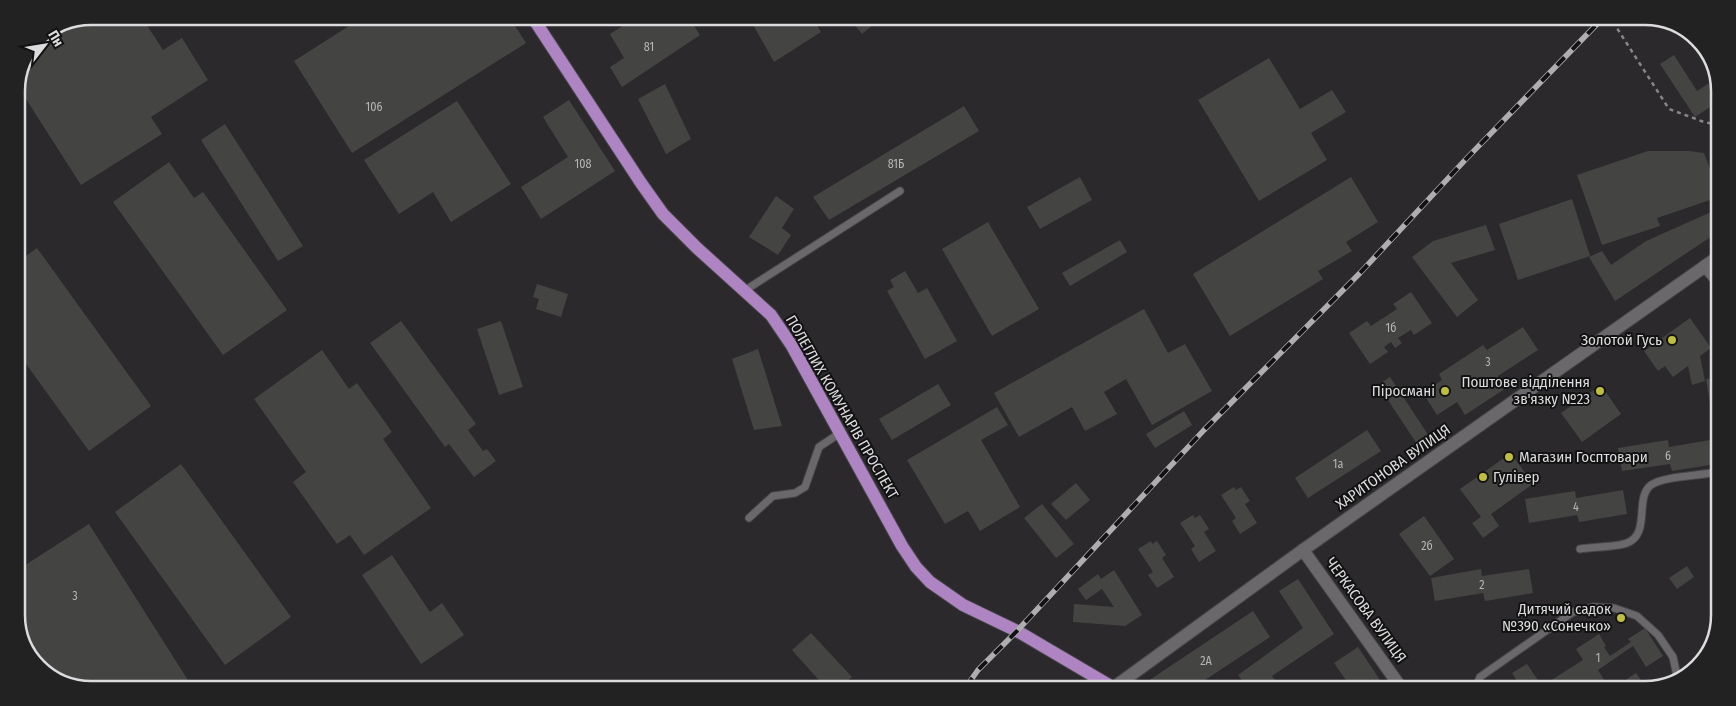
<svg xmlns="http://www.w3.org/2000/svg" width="1736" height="706" font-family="'Fira Sans Condensed',sans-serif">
<rect width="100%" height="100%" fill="#2b292c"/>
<g fill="#444542">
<polygon points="91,16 141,16 163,50 182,38 208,80 151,117 162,134 81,185 17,85 38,38"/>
<polygon points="363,17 510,18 526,43 352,153 294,61"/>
<polygon points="635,18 689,18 700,35 622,87 610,67 624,58 610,34"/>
<polygon points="755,19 813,19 821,32 774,62 751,21"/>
<polygon points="850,19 880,19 862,34"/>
<polygon points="1674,55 1697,91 1717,78 1720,86 1719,101 1695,117 1660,64"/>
<polygon points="1269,58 1300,109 1332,90 1346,112 1311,133 1327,160 1259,201 1198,100"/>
<polygon points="665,84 691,139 666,154 638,99"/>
<polygon points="569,100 615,171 541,219 521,187 568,157 543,117"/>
<polygon points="457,101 511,184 451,222 433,192 399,214 364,160"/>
<polygon points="964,106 979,131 829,220 813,197"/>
<polygon points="225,124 303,246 278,261 201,140"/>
<polygon points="1648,151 1689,151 1704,153 1719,192 1719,197 1657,218 1660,226 1602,245 1577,175"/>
<polygon points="169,162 194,198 203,192 287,310 223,355 113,202"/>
<polygon points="1080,177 1092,200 1040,229 1027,207"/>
<polygon points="1351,177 1378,222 1346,242 1352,251 1318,271 1323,279 1230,336 1193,274"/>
<polygon points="776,196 794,209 782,228 791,235 778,255 749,237"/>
<polygon points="1572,199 1590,256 1518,280 1499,224"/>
<polygon points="1718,209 1718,232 1615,301 1589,257 1602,251 1611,265 1646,241"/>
<polygon points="988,222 1039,309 992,336 942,249"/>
<polygon points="1486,225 1495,250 1451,263 1478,300 1457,317 1412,257 1433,241"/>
<polygon points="1120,240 1127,252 1070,286 1062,273"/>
<polygon points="37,248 151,406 89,451 16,350 16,263"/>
<polygon points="905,271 918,293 927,288 957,341 925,359 887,291 894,287 890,280"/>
<polygon points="537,284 568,294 561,317 536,309 539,299 533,297"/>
<polygon points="1411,292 1432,323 1414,335 1411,330 1398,338 1402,343 1395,348 1391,342 1384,347 1388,352 1370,364 1349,333 1367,321 1371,326 1397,309 1393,304"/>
<polygon points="1144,309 1168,353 1185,344 1212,391 1152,425 1126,379 1104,392 1117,414 1085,431 1072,407 1019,437 994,393"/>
<polygon points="1690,318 1711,348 1700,356 1705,381 1692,385 1688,366 1673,377 1665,366 1658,371 1644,351"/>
<polygon points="401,321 476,424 468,430 483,451 487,449 496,461 474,477 449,444 445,447 370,343"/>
<polygon points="501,321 523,387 499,395 477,329"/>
<polygon points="1523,327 1538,350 1498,376 1506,388 1465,415 1457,402 1437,415 1423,393 1442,380 1439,374 1483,345 1487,350"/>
<polygon points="758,349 782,426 754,430 732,359"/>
<polygon points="322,350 349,389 357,383 392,432 383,439 431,508 364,555 350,535 337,544 293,482 306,472 254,399"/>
<polygon points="1390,377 1429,436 1417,444 1378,385"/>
<polygon points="1717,378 1717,402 1710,403 1706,379"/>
<polygon points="938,384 951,405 892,440 879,419"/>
<polygon points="1601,385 1621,414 1582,442 1561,413"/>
<polygon points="997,407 1008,425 981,440 1020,507 980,531 968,511 945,524 907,460"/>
<polygon points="1184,411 1192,425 1155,448 1146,434"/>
<polygon points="1367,430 1381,451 1308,498 1295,478"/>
<polygon points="1716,439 1716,464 1672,471 1670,464 1622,471 1618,448 1668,440 1669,447"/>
<polygon points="1511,453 1533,484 1491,514 1499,526 1483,538 1472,523 1481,517 1460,489"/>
<polygon points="181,464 291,617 225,665 115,512"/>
<polygon points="1076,483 1090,500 1066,520 1051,504"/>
<polygon points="1234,487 1236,490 1241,487 1250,501 1245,504 1257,523 1240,534 1232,521 1236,518 1221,495"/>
<polygon points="1623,490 1627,514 1579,522 1577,515 1529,523 1525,499 1575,491 1576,498"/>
<polygon points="1042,504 1074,544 1056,558 1024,518"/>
<polygon points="1193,515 1195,518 1200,515 1209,529 1204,532 1216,551 1199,562 1191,549 1195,546 1180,523"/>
<polygon points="1424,516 1454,559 1430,576 1399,534"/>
<polygon points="89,524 191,685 62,684 31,660 16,621 16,571"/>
<polygon points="1151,541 1152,544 1157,541 1166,555 1162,558 1174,577 1157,588 1148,575 1153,572 1138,549"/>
<polygon points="392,555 430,612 442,603 464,635 421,664 362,575"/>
<polygon points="1687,566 1694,577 1677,589 1669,578"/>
<polygon points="1481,569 1482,576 1529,569 1533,593 1485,601 1483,593 1435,601 1431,578"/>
<polygon points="1114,570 1142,615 1125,626 1073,622 1074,604 1114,607 1102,589 1086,600 1078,589 1098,574 1101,579"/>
<polygon points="1298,579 1334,634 1272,676 1281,688 1248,688 1238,675 1303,628 1279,591"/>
<polygon points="1253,611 1270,637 1193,688 1144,688 1142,685"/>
<polygon points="1645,628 1663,656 1646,667 1633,646 1598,670 1610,690 1591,690 1586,682 1574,689 1522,689 1512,673 1527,664 1542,686 1583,660 1576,649 1599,634 1606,646 1604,647 1610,656 1631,642 1628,639"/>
<polygon points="811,633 852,677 840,687 825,687 792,650"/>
<polygon points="1358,647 1386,689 1352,689 1334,663"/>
<polygon points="1636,673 1647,689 1611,690"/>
</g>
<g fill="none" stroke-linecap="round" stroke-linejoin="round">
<defs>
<g id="service">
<polyline points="744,291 900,191"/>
<polyline points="749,518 773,496 795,493 805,487 819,447 840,433"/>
<path d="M1580 549C1592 547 1617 547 1627 543 1651 534 1634 498 1651 485 1664 476 1699 476 1716 472"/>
<polyline points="1475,689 1480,677 1573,612 1594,607 1614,608 1637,616 1658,635 1673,657 1677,676 1676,680"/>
</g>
<g id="minor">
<polyline points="1705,266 1718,281"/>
<polyline points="1303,550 1402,689"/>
</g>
<polyline id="tertiary" points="1113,688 1303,550 1718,257"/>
<polyline id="primary" points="533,18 641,183 663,214 697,248 771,315 792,346 902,546 916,567 930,582 963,605 1017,631 1114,688"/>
</defs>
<use href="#service" stroke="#474648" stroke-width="9"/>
<use href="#minor" stroke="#474648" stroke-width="14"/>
<use href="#tertiary" stroke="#474648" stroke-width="14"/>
<use href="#primary" stroke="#474648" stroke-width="14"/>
<polyline stroke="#888689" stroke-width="2.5" stroke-dasharray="4 4" stroke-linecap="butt" points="1613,22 1669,109 1704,122 1719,125"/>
<use href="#service" stroke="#6a686b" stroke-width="7"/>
<use href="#minor" stroke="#6a686b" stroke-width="12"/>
<use href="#tertiary" stroke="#6a686b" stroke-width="12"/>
<use href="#primary" stroke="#ae84c3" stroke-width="12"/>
<defs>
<polyline id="rail" points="966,687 978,670 1017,631 1204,430 1360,273 1467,158 1599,22"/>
</defs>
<use href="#rail" stroke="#aeadaf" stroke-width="5.5"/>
<use href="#rail" stroke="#131213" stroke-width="4" stroke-dasharray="11" stroke-linecap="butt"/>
</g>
<g fill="#c0be41" stroke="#131213" stroke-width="2">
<circle cx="1672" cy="340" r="5"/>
<circle cx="1445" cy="391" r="5"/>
<circle cx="1600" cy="391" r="5"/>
<circle cx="1509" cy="457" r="5"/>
<circle cx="1483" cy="477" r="5"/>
<circle cx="1621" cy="618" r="5"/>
</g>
<g text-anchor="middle" stroke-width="4" stroke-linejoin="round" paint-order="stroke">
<g font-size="12" fill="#b6b6b6">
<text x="649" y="51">81</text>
<text x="374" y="111">106</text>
<text x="583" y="168">108</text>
<text x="896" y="168">81Б</text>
<text x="1391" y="332">1б</text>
<text x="1488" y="366">3</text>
<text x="1668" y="460">6</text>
<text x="1338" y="468">1а</text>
<text x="1576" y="511">4</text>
<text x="1427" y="550">2б</text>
<text x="1482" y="589">2</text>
<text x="75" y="600">3</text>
<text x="1598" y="662">1</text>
<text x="1206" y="665">2А</text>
</g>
<g font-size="15" fill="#dcdbdd" stroke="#131213" text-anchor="end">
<text x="1662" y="345">Золотой Гусь</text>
<text x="1590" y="387">Поштове відділення<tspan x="1590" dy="17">зв'язку №23</tspan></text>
<text x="1435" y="396">Піросмані</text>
<text x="1519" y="462" text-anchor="start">Магазин Госптовари</text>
<text x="1493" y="482" text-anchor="start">Гулівер</text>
<text x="1611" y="614">Дитячий садок<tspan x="1611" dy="17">№390 «Сонечко»</tspan></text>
</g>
<g font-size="15" fill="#dcdbdd" stroke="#131213">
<text transform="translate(842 407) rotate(60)" y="5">ПОЛЕГЛИХ КОМУНАРІВ ПРОСПЕКТ</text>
<text transform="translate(1393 467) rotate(-35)" y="5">ХАРИТОНОВА ВУЛИЦЯ</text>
<text transform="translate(1366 610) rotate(54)" y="5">ЧЕРКАСОВА ВУЛИЦЯ</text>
</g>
</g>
<path d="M0 0H1736V706H0ZM91 25H1645A66 66 0 0 1 1711 91V615A66 66 0 0 1 1645 681H91A66 66 0 0 1 25 615V91A66 66 0 0 1 91 25Z" fill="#232223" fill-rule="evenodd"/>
<path fill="none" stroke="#dcdbdd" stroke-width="2.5" d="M91 25H1645A66 66 0 0 1 1711 91V615A66 66 0 0 1 1645 681H91A66 66 0 0 1 25 615V91A66 66 0 0 1 91 25Z"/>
<g transform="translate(45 45) rotate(59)" stroke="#131213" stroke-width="4" paint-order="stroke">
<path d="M0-4L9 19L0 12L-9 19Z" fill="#dcdbdd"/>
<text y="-8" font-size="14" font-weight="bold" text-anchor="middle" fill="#dcdbdd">Пн</text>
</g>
</svg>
